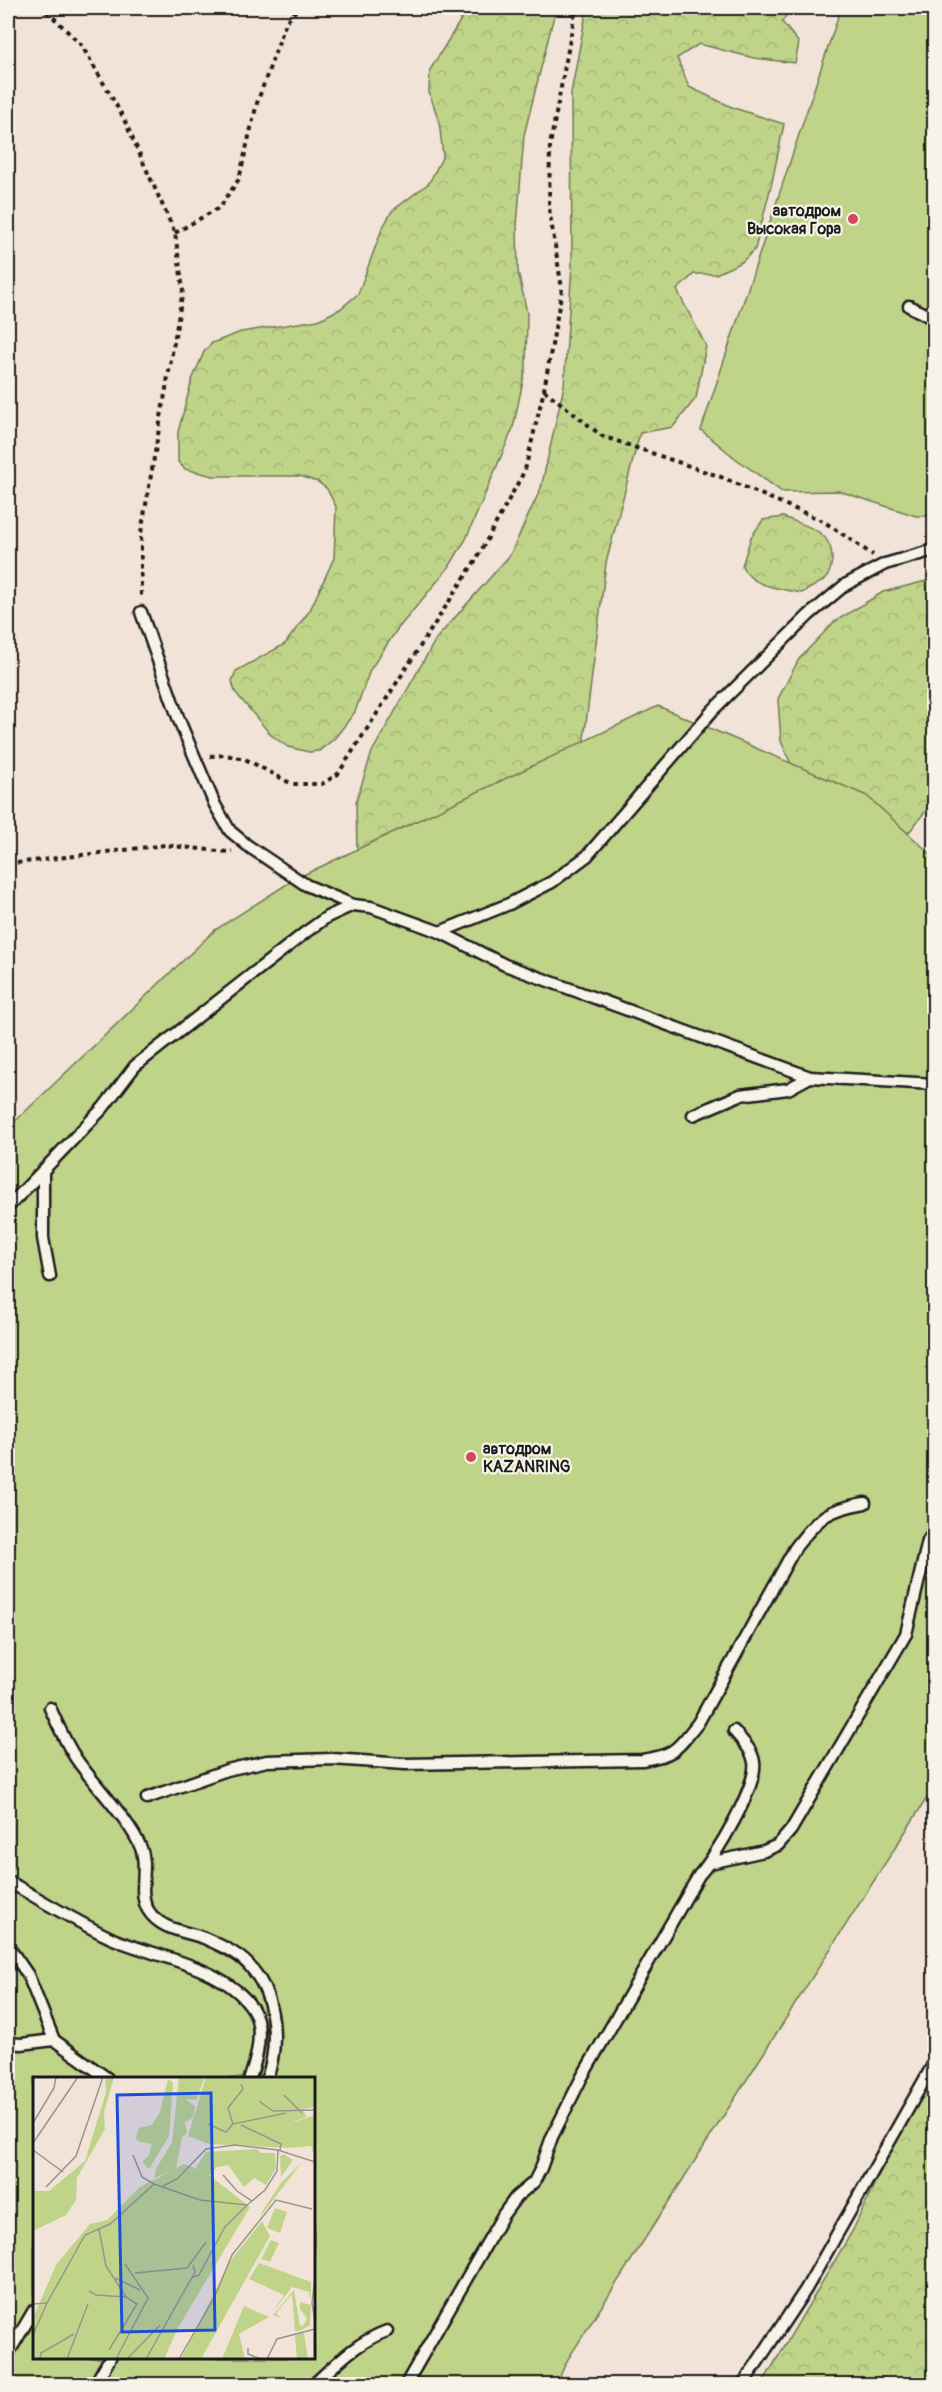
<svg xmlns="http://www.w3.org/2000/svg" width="942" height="2392" font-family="Pangolin,sans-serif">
<defs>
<pattern id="forest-crowns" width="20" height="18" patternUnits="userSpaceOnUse" patternTransform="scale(1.5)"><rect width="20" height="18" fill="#c0d489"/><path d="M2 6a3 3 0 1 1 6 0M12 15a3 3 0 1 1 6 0" fill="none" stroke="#a4b576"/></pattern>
</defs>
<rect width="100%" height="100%" fill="#f2e3d8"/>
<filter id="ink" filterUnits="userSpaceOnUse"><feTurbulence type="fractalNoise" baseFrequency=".0167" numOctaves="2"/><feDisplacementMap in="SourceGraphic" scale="12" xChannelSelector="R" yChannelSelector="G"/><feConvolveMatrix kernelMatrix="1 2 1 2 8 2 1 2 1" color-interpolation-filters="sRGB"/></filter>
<g filter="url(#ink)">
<g fill="url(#forest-crowns)" stroke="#6e7852" stroke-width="1.5">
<polygon points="468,8 556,8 524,135 517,226 518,271 527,313 526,367 513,428 466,539 449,567 396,631 370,670 355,712 335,738 319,751 309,752 288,747 271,735 235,692 232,681 236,671 285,644 310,610 334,558 336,507 327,489 318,482 300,476 213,476 185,469 178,462 178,432 192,380 204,352 212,343 241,332 318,320 340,309 358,294 382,229 392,211 429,183 443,156 439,121 429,92 430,70"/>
<polygon points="587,8 791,8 782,22 799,43 795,63 754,58 699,44 677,58 689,87 734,108 784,124 772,182 755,249 742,262 716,274 694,274 677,290 706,346 696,398 673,427 640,433 606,563 582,755 357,850 356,802 372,752 436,639 510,555 541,488 564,386 572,265 571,93"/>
<path d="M783 517C806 526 833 530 832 560 831 566 831 572 826 578 820 584 809 588 802 593 780 588 752 588 742 566L751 537 763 520Z"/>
<polygon points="934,579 934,800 910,831 884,846 799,783 781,741 778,699 799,659 834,622 883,592"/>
<polygon points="934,2056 934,2384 762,2384 853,2230"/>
</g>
<g fill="#c0d489" stroke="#6e7852" stroke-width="1.5" fill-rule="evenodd">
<polygon points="841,8 934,8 934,516 916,516 839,491 782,492 735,458 701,430"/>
<path d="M658 706 867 796 934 857V1787L568 2359 556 2384H8V1128L215 930 295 879ZM34 2078H314V2358H34Z"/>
</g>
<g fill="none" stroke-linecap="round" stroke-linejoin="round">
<defs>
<g id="lane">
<polyline points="909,306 934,319"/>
<polyline points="141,612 179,720 215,805 230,831 248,846 306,885 353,905 371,907 440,932 505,965 810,1077 934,1084"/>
<polyline points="440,932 509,904 552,882 587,856 713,710 809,615 845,585 885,564 934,550"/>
<polyline points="693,1115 740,1095 788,1089 810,1077"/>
<polyline points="43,1171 43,1238 50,1276"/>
<polyline points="8,1207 103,1108 135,1066 306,932 327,917 353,905"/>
<path d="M50 1708C58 1725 66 1744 77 1760 96 1787 129 1819 141 1848 149 1868 137 1891 148 1910 160 1930 185 1931 204 1938 222 1946 241 1954 253 1970 276 1998 279 2045 267 2078"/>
<path d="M147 1798 227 1770 267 1761 332 1759 405 1764 642 1760C676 1755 677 1749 698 1723L795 1548C819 1517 826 1510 865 1503"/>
<polyline points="710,1863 764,1851 778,1845 791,1830 906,1634 928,1541 934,1532"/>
<path d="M8 1881C42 1901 75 1921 111 1938 154 1957 225 1966 252 2008 265 2028 257 2058 250 2078"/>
<polyline points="8,1946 28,1975 54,2040 107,2078"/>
<polyline points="8,2043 21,2044 54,2040"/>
<polyline points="8,2354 34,2310"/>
<polyline points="95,2384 110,2358"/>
<path d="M314 2384C337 2363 357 2342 387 2331"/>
<path d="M406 2384 503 2215 516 2197 534 2182 541 2168 552 2137 582 2077 699 1875C715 1858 758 1785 754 1762 752 1749 742 1741 734 1731"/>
<polyline points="743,2384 806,2289 934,2063"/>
</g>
</defs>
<use href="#lane" stroke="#1c1c1c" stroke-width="15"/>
<g stroke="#1c1c1c" stroke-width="4" stroke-dasharray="4.5 4.5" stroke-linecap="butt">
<polyline points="38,8 50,14 82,46 122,115 175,233 183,290 141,533 141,599"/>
<polyline points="175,233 220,207 239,179 257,103 286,22 298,8"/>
<polyline points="544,390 602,436 721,477 823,521 873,555"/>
<polyline points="210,756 225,755 245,759 292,784 322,784 338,774 477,558 525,470 544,390 562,289 549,208 550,145 576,8"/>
<polyline points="8,864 165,845 228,852 232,851"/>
</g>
<use href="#lane" stroke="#f7f3e8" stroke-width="10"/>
</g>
</g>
<g fill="#d1495b" stroke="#f7f3e8" stroke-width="2">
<circle cx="853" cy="219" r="6"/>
<circle cx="471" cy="1457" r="6"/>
</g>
<g text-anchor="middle" stroke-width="4.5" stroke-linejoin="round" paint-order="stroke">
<g font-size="16" font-weight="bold" fill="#1c1c1c" stroke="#f7f3e8" text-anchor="end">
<text x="841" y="216">автодром<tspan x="841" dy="18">Высокая Гора</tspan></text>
<text x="483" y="1454" text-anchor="start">автодром<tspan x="483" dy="18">KAZANRING</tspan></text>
</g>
</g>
<g transform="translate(33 2077)">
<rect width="282" height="282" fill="#f2e3d8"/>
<path d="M72 0H81L71 36 72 52 44 101 43 123 33 138 0 154V114H16L52 84 73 15ZM146 0H172L163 23 152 22 162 29 160 41 152 45 154 56 149 60 143 92 121 101 123 92 139 65ZM247 0H282V30L270 32 247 7ZM135 2 140 6 136 59 116 92 109 85 116 78 119 67 104 64 103 60 106 51 119 48 127 35ZM282 38V82L278 69 255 71 264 56 255 47ZM224 72 228 76H242L243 91 233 108 221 101 211 110 195 88 184 90 174 100 163 90 173 75ZM251 77 260 83 248 100 247 79ZM269 85 231 135 227 138 248 106ZM229 144 237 159 168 282H148L197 184ZM238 163 246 166 237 185 228 182ZM226 186 278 205V223L276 215 259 210 238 237 251 218 216 202ZM261 213 267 249 271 248 274 241 267 232V225L278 228 277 248 267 254H262L259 217 243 236 248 241 240 238ZM211 229 236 240 206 257 212 282H189ZM271 256 275 282H264L262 258Z" fill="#c0d489"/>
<path d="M173 0H247V7L270 32 273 40 255 47 265 56 255 71 176 67 155 59ZM151 87 172 95 217 130 145 251 131 282H0V241L23 188 57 147 74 143 107 110ZM242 131 254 135 247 156 234 151Z" fill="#c0d489"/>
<path fill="none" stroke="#9c938d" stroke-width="1.5" d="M208 7 210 12 195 31 200 47 253 36M251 18 269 36M226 24 240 34 282 33M0 46 21 11 23 0M175 47 193 55 200 47M208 48 248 67 247 73M0 66 45 0M0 73 30 95M100 78 109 100 121 107 167 123 214 128 219 124M190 98 204 114 219 124 232 113 244 94 245 73 282 85M130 109 144 102 173 72 202 68 245 73M13 110 43 79 70 0M66 152 73 189 93 220 104 227 76 273M102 196 154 191 173 165M282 200 279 226 282 245M82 201 107 213M158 201 166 198 192 150 214 128M56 214 63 218 93 220M14 226 52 158 77 147 121 107M0 227 14 226 0 258M215 271V277L228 282M7 282 8 276 41 257M34 282 55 227M83 282 115 221 92 187M94 282 127 248M113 282 162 195 160 188M146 282 182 219 199 178 243 123 279 132M234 282 244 262 282 252"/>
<path fill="#1d4ed8" fill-opacity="0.15" stroke="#1d4ed8" stroke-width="3" d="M178 16 182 253 89 255 84 18Z"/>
<rect width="282" height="282" fill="none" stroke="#1c1c1c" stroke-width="3"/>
</g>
<rect width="942" height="2392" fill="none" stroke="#f7f3e8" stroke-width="30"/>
<rect x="15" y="15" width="912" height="2362" fill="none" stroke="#1c1c1c" stroke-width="2" filter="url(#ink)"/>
</svg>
